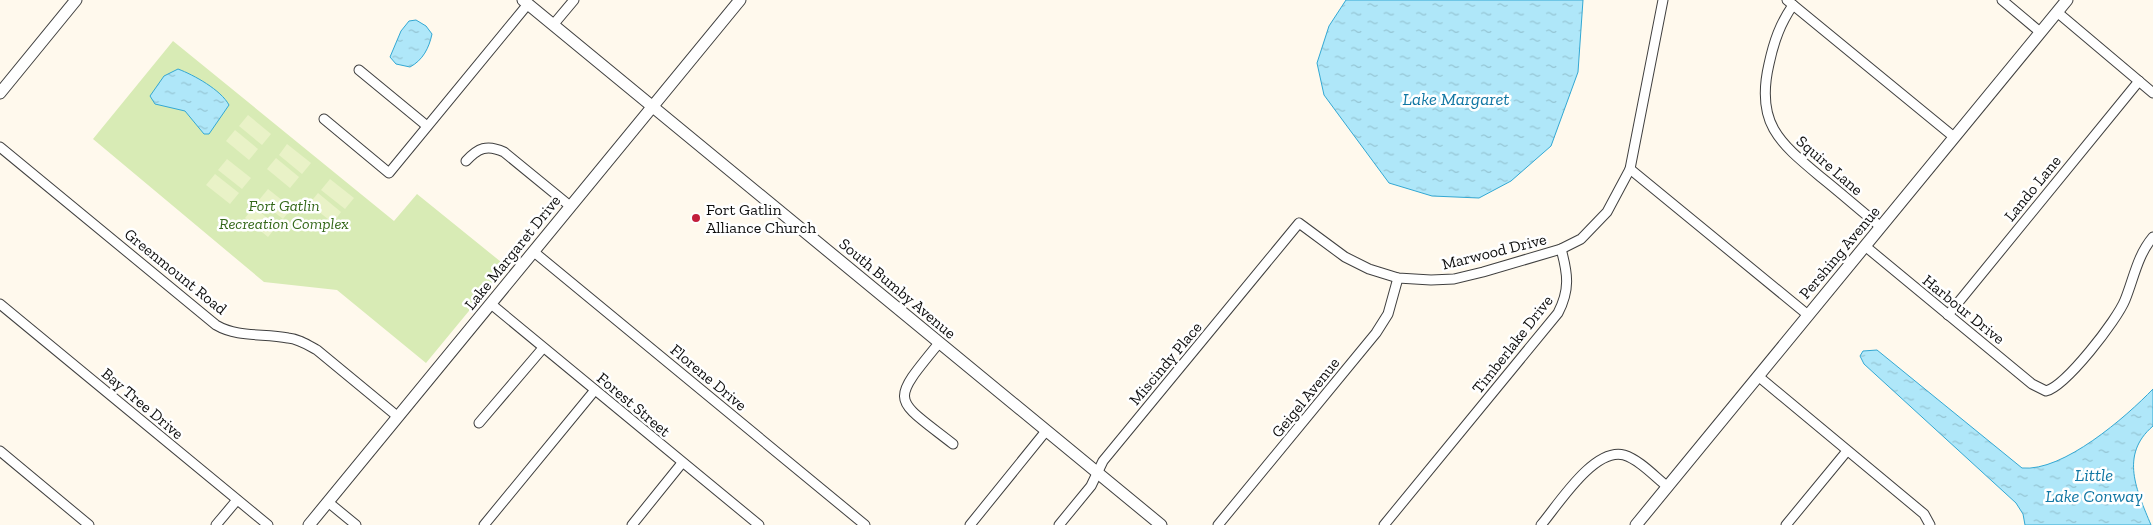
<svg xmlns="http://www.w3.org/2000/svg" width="2153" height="525" font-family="'Zilla Slab',serif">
<defs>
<pattern id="water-ripples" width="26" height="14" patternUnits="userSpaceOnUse" patternTransform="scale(1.25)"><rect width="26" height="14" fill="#afe7f9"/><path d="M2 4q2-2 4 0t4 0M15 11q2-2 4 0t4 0" fill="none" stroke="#95c5d4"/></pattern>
</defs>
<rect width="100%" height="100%" fill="#fff9ed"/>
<polygon fill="#d8ebb5" points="173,41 394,221 417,194 506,266 426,363 337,290 264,282 93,139"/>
<g fill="#e9f2c7">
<polygon points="248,115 271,134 262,145 239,126"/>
<polygon points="235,130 258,149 249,160 226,141"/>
<polygon points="287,144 311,163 302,174 279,155"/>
<polygon points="276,158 299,177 290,188 267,169"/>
<polygon points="227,159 251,178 242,189 218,170"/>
<polygon points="215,174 239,193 230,204 206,185"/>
<polygon points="330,179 354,198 345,209 321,190"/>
<polygon points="268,189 292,208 283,219 259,200"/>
<polygon points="318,193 341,212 333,223 309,204"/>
<polygon points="254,207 277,226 268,237 245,218"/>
</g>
<g fill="url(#water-ripples)" stroke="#33a8d3">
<polygon points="1346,0 1583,0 1578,72 1551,146 1511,181 1479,198 1432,196 1389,183 1324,95 1317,63 1329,26"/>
<path d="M416 20 426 26 432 34C429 48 423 60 410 67L396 64 390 57 401 31 409 21Z"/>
<path d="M178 69C194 75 221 90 229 105L209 134H204L185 111 155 104 150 96 164 76Z"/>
<path d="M1877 350 2022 468C2063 472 2126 417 2153 389V426C2119 455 2137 491 2151 525H2025L2023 514 2016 503 1864 364 1860 356 1863 351Z"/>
</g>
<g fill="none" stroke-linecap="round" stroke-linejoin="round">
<defs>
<g id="minor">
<polyline points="1787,0 1954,137"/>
<polyline points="2002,0 2040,32"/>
<path d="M1793 5C1780 24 1774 41 1769 64 1755 124 1780 143 1822 178 1842 194 1861 211 1881 227"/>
<polyline points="2057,12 2153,93"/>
<polyline points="553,25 574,0"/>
<polyline points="359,70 427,126"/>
<polyline points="324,119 389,173 528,4"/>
<path d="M0 147 216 325C238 338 264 333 288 338 299 339 308 345 317 350L397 416"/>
<path d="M466 161C478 148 487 144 504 152L570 206"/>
<polyline points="1630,169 1808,315"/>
<path d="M1865 246 2032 384 2046 391C2066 386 2117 320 2125 300 2134 278 2137 256 2153 237"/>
<polyline points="534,252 865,525"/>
<polyline points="0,304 268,525"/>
<polyline points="491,304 759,525"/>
<polyline points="1948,315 2139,81"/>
<path d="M939 343C889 404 893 397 953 444"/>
<polyline points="1758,376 1924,514 1930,525"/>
<polyline points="479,423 543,348"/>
<polyline points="0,451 89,525"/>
<polyline points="328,502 356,525"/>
<polyline points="216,525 237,500"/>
<polyline points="484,525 595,390"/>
<polyline points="632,525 682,463"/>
<polyline points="970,525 1046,431"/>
<polyline points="1059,525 1091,486 1103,461 1299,223 1345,257 1369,269 1398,278 1431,280 1454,279 1483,272 1561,249 1581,239 1607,212 1630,169 1663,0"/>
<polyline points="1218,525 1376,333 1388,314 1398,278"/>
<path d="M1384 525 1558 313C1570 290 1568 274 1561 249"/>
<path d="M1541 525C1558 505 1594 447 1624 455 1640 460 1655 477 1668 487"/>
<polyline points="1786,525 1847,451"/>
</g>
<g id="tertiary">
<polyline points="523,0 1161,525"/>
<polyline points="0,93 76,0"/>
<polyline points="309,525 740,0"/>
<polyline points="1636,525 2067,0"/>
</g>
</defs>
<use href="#minor" stroke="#404040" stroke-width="11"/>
<use href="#tertiary" stroke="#404040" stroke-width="13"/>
<use href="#minor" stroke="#fff" stroke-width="9"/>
<use href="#tertiary" stroke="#fff" stroke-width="11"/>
</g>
<circle fill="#c31f3c" stroke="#fff" stroke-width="2" cx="696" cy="218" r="5"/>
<g text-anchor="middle" stroke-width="5" stroke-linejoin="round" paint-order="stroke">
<g font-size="16" fill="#0d0d0d" stroke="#fff">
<text transform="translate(1830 165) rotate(41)" y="6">Squire Lane</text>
<text transform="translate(2032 188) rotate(-51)" y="6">Lando Lane</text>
<text transform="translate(1494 251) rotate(-14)" y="6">Marwood Drive</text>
<text transform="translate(512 252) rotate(-51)" y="6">Lake Margaret Drive</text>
<text transform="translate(1839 252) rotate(-50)" y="6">Pershing Avenue</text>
<text transform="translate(176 271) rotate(39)" y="6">Greenmount Road</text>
<text transform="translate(898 288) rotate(40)" y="6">South Bumby Avenue</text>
<text transform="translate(1964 309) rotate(39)" y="6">Harbour Drive</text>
<text transform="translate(1512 344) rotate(-52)" y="6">Timberlake Drive</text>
<text transform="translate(1165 363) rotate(-50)" y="6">Miscindy Place</text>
<text transform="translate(709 377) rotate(40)" y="6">Florene Drive</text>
<text transform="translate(1305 397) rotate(-51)" y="6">Geigel Avenue</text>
<text transform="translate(143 403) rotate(40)" y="6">Bay Tree Drive</text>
<text transform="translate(634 404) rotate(40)" y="6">Forest Street</text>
</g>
<g font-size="16" font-style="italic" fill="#34681a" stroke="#fff">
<text x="284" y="211">Fort Gatlin<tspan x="284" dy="18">Recreation Complex</tspan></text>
</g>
<g font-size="16" fill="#0d0d0d" stroke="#fff" text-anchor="start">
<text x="706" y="215">Fort Gatlin<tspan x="706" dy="18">Alliance Church</tspan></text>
</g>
<g font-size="18" font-style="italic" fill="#1177a4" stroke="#fff">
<text x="1456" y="105">Lake Margaret</text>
<text x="2094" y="481">Little<tspan x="2094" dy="21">Lake Conway</tspan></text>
</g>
</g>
</svg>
